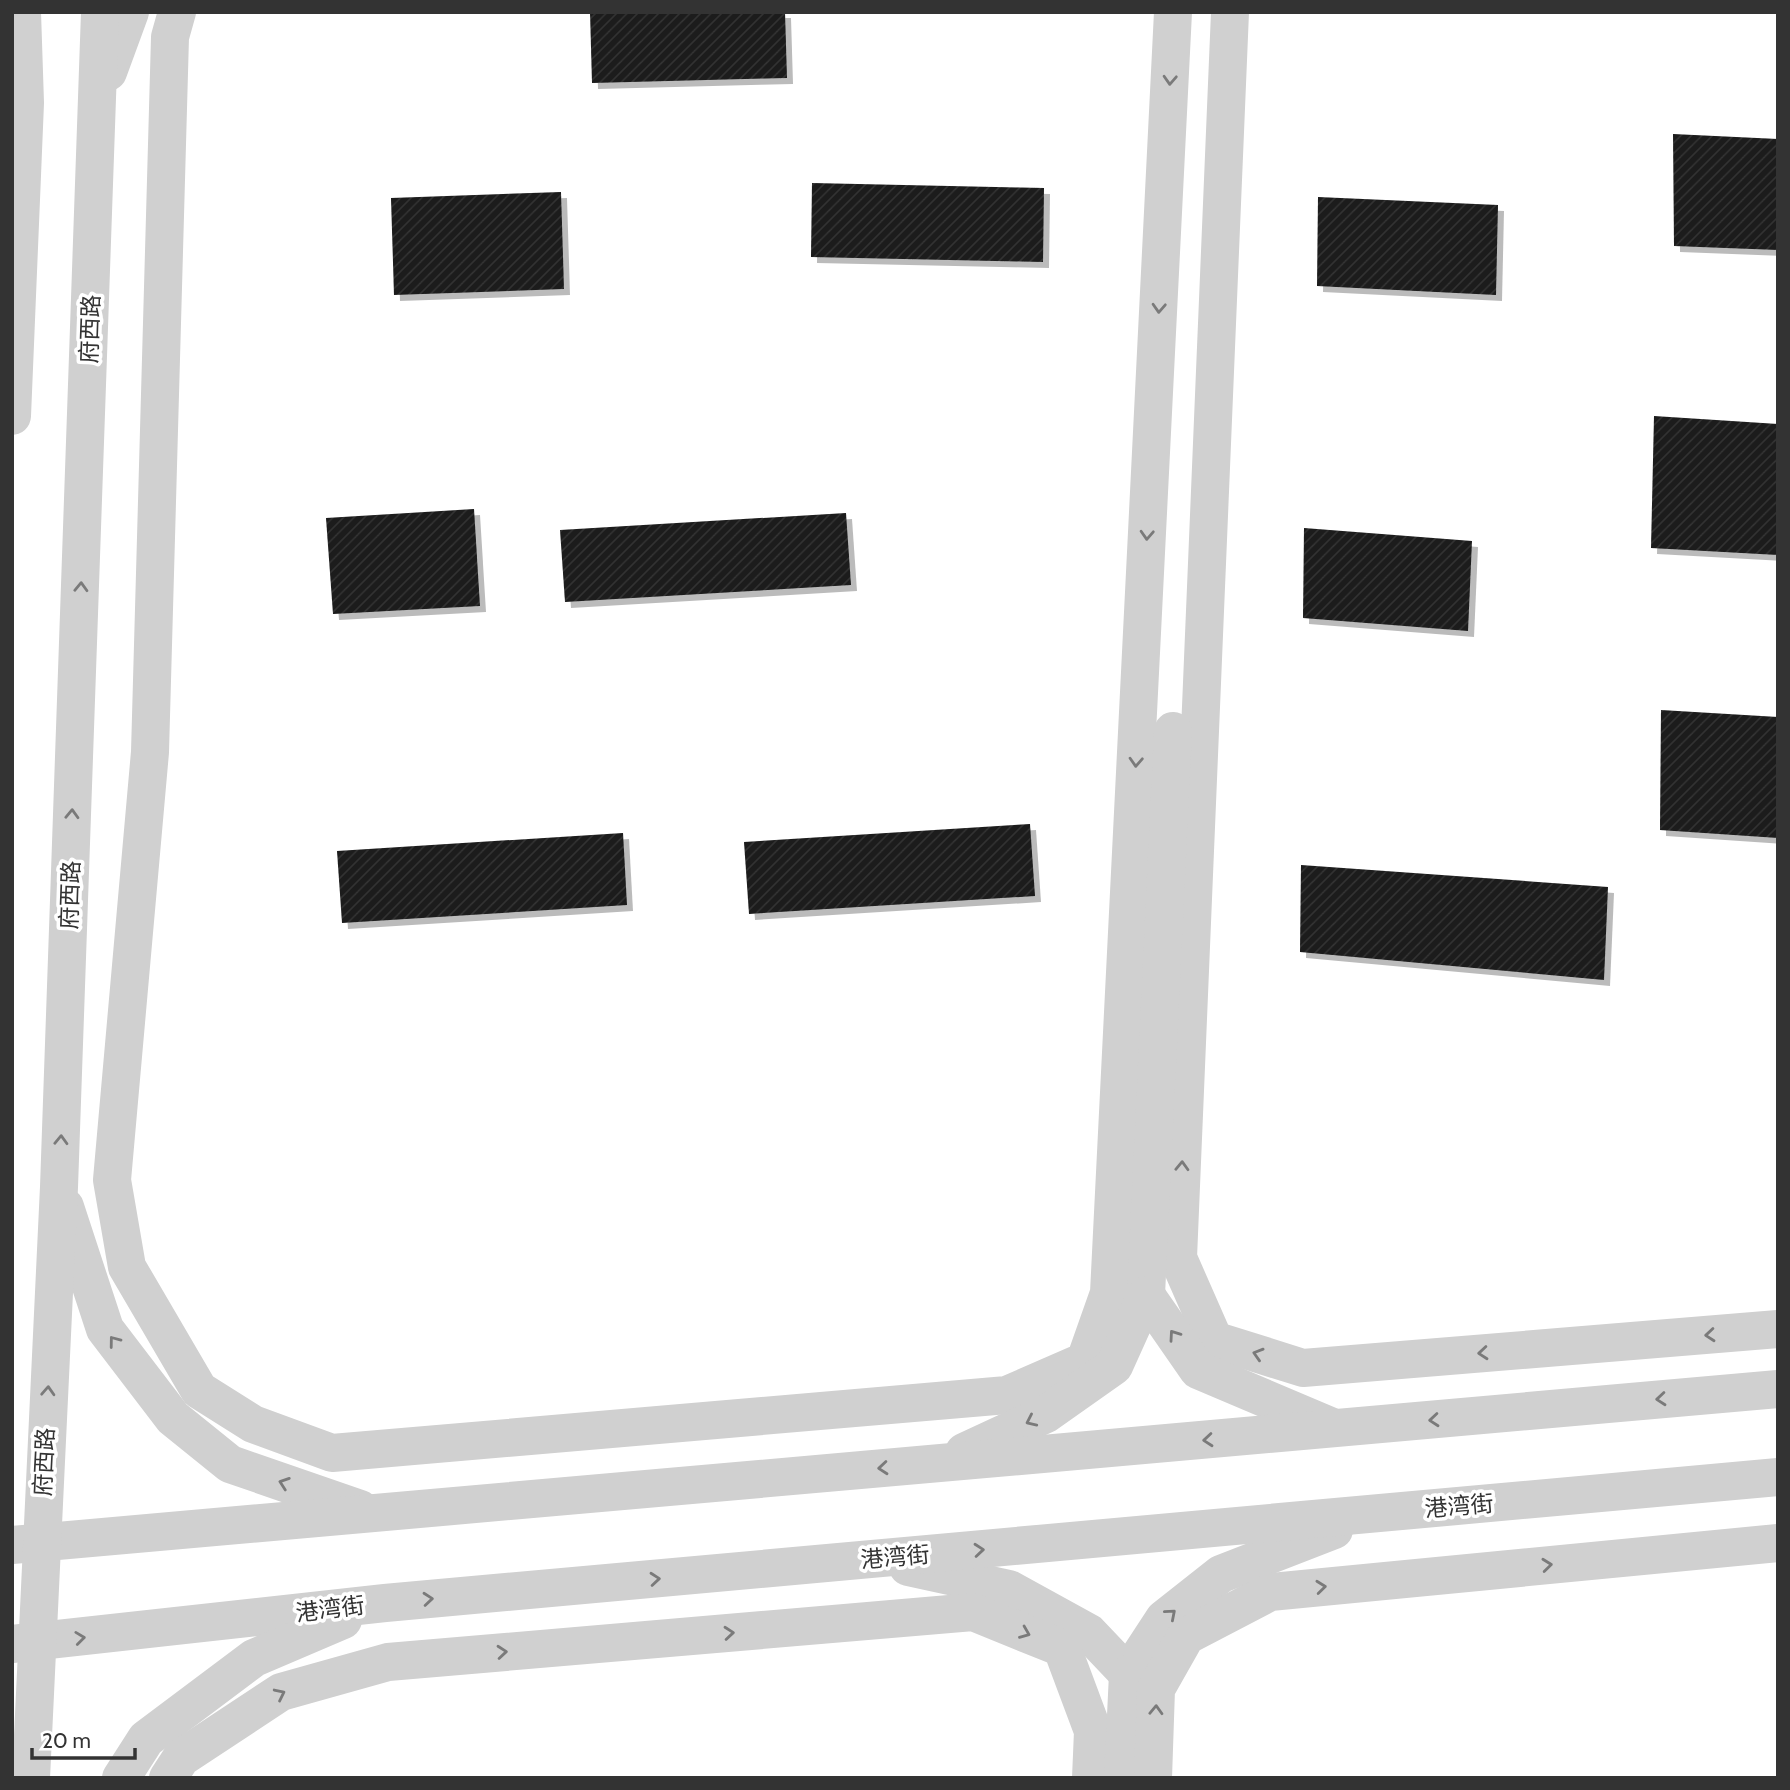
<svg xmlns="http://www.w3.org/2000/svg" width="1790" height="1790" font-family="Cabin,'Noto Sans SC',sans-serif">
<defs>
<pattern id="building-hatch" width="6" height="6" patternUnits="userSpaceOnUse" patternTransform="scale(1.75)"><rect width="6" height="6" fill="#1a1a1a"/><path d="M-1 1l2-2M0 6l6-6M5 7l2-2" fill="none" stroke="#333"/></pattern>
<filter id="shadow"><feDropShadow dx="6" dy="6" stdDeviation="0" flood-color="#0004"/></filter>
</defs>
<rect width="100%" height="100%" fill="#fff"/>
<g fill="url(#building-hatch)" filter="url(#shadow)">
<polygon points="590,12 785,12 787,78 592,83"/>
<polygon points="1673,134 1778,139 1778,250 1674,246"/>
<polygon points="812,183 1044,188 1043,262 811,257"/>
<polygon points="561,192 564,289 394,295 391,198"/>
<polygon points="1318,197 1498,205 1496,295 1317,286"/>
<polygon points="1654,416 1778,424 1778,555 1651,548"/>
<polygon points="474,509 480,606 333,614 326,518"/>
<polygon points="846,513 851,585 565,602 560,530"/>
<polygon points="1304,528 1472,541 1468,631 1303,618"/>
<polygon points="1661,710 1778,717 1778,838 1660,830"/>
<polygon points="1030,824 1035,896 749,914 744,842"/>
<polygon points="623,833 627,905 342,923 337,851"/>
<polygon points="1301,865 1608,887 1604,980 1300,952"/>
</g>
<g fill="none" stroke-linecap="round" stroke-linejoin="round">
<g stroke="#d0d0d0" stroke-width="38">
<polyline points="177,12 170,37 150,752 112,1180 127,1267 199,1390 253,1424 332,1453 1007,1395 1085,1361 1109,1293 1173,12"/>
<polyline points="1230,12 1178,1258 1214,1340 1303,1368 1778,1329"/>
<polyline points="108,72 130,12"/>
<polyline points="12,416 25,103 22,12"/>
<polyline points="65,1207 105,1329 173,1418 230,1464 360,1509"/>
<polyline points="1146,1295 1173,731"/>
<polyline points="964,1452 1046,1414 1114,1366 1146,1295 1198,1370 1330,1426"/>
<polyline points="12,1545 1778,1389"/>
<polyline points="908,1567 1009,1589 1089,1633 1128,1674 1164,1619 1221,1574 1334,1530"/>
<polyline points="12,1644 385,1603 1778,1477"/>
<polyline points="31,1778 59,1187 100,12"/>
<polyline points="121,1778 146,1739 254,1658 343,1620"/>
<polyline points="168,1778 181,1758 281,1692 388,1662 973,1612 1062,1648 1093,1731 1091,1778"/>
<polyline points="1123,1778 1128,1674"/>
<polyline points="1153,1778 1156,1689 1186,1636 1270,1592 1778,1543"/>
</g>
</g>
<defs><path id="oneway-chevron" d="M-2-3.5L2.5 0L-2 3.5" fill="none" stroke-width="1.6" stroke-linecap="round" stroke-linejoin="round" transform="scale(1.75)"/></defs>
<g stroke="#7a7a7a">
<use href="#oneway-chevron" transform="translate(1170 80) rotate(93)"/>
<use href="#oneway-chevron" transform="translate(1159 308) rotate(93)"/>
<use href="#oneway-chevron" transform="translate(1147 535) rotate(93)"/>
<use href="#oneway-chevron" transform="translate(81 587) rotate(-88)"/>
<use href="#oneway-chevron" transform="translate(1136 762) rotate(93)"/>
<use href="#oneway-chevron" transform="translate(72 814) rotate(-88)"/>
<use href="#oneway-chevron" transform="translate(61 1140) rotate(-88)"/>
<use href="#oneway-chevron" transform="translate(1182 1166) rotate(-88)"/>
<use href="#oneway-chevron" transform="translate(1174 1335) rotate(-125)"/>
<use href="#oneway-chevron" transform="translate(1710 1335) rotate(175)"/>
<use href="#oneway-chevron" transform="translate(114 1341) rotate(-127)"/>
<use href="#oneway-chevron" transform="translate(1483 1353) rotate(175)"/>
<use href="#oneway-chevron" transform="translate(1258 1354) rotate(-163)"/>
<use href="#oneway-chevron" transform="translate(48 1391) rotate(-87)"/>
<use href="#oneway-chevron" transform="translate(1661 1399) rotate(175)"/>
<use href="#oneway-chevron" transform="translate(1434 1420) rotate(175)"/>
<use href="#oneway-chevron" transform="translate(1031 1421) rotate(155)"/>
<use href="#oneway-chevron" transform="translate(1208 1440) rotate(175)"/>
<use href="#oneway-chevron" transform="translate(883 1468) rotate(175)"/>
<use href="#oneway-chevron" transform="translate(284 1483) rotate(-161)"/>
<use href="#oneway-chevron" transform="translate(979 1550) rotate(-5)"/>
<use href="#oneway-chevron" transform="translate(1547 1565) rotate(-6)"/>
<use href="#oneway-chevron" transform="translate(655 1579) rotate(-5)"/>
<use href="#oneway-chevron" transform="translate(1321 1587) rotate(-6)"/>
<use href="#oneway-chevron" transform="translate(428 1599) rotate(-5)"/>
<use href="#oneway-chevron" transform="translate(1171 1614) rotate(-41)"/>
<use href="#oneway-chevron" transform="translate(729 1633) rotate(-5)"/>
<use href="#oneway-chevron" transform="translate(1025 1633) rotate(22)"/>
<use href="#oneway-chevron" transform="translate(80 1638) rotate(-7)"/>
<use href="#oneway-chevron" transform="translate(502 1652) rotate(-5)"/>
<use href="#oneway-chevron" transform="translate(280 1694) rotate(-26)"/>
<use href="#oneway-chevron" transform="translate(1156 1710) rotate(-88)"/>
</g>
<g text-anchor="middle" stroke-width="7" stroke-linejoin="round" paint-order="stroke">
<g font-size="23" fill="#333" stroke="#fff">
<text transform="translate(90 329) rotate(-88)" y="8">府西路</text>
<text transform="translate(70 895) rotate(-88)" y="8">府西路</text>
<text transform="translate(44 1462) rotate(-87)" y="8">府西路</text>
<text transform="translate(1459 1506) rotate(-5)" y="8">港湾街</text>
<text transform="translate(895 1557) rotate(-5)" y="8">港湾街</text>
<text transform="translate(330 1609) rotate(-7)" y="8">港湾街</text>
</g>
</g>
<rect width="1790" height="1790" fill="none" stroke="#333333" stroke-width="28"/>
<path d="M32 1748v10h103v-10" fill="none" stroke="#333333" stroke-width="3.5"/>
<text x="42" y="1748" font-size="21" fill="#333333" stroke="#ffffff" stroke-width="5" paint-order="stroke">20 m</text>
</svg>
